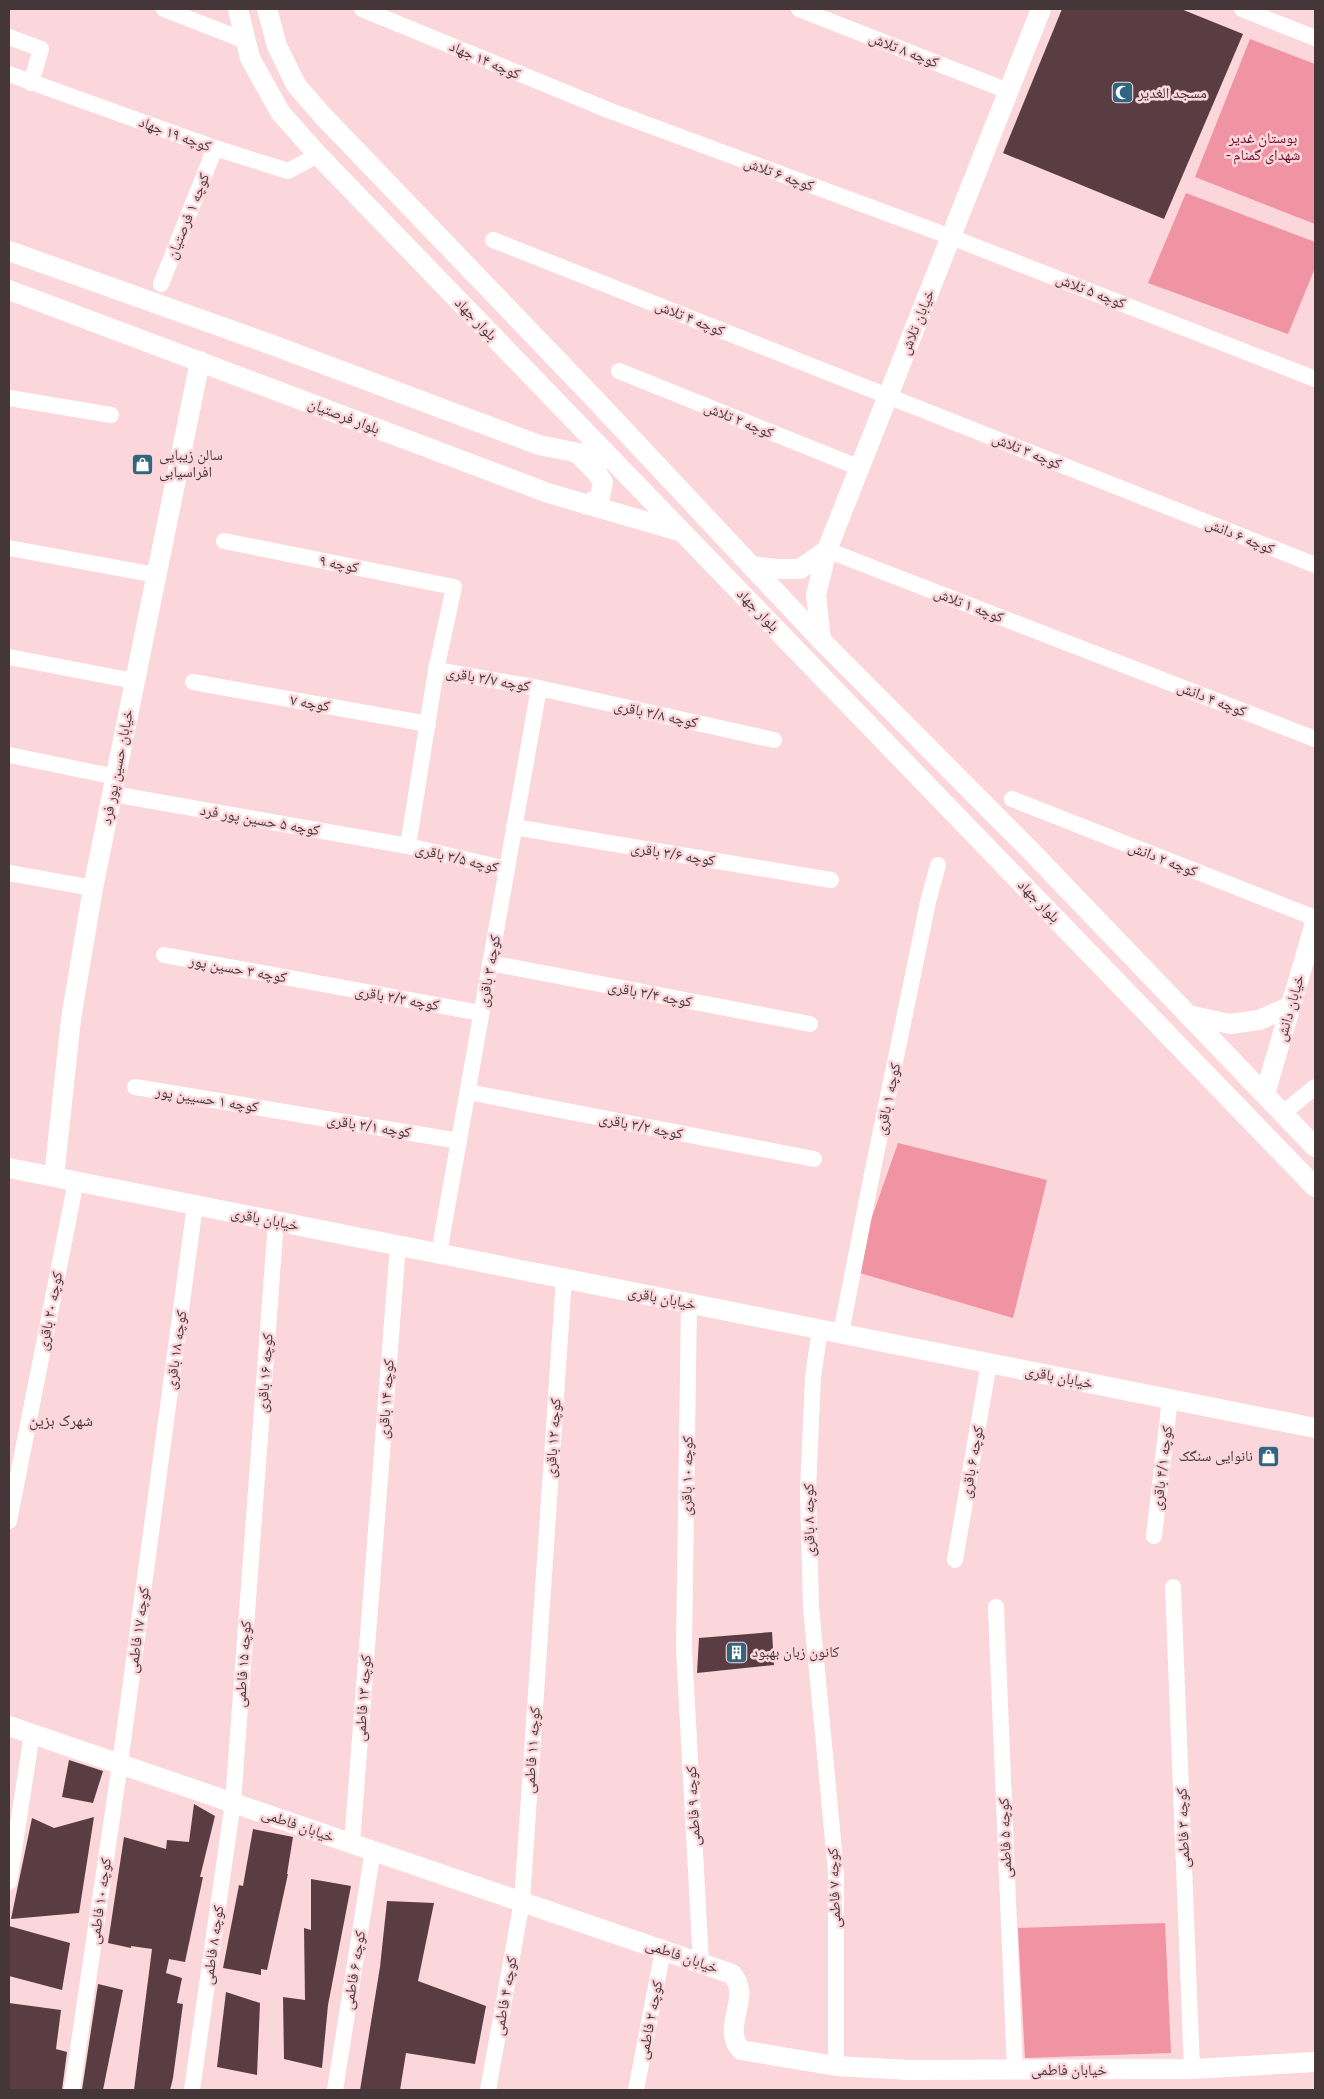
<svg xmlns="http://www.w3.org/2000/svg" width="1324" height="2099" font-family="'Public Sans','Noto Naskh Arabic',sans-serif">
<rect width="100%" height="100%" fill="#fbd6db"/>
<g fill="#f093a2">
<polygon points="1250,39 1315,64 1315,224 1195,177"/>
<polygon points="1186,193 1315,242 1315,268 1288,334 1148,283"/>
<polygon points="898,1143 1047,1180 1013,1318 853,1271"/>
<polygon points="1165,1923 1171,2053 1025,2058 1018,1928"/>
</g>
<g fill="#5a3d42">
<polygon points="1062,9 1181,9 1243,34 1164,219 1003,153"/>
<polygon points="772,1632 774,1665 697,1673 699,1638"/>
<polygon points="69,1760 103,1771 93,1803 62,1797"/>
<polygon points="194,1804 215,1816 200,1877 203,1877 185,1962 169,1959 166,1973 182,1978 177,2003 183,2004 173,2078 170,2090 134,2090 152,1949 131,1946 131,1948 108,1943 124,1837 166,1849 167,1840 189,1842"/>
<polygon points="94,1817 79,1913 11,1919 32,1818 54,1828"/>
<polygon points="253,1829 293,1837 287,1874 288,1874 267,1970 261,1969 261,1975 223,1968 239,1885 243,1886"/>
<polygon points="311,1879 351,1886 328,2005 322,2068 284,2059 283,1997 305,2000 304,1928 311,1930"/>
<polygon points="387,1901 434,1903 418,1981 486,2006 475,2064 406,2053 400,2090 360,2090 380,1967"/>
<polygon points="9,1926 70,1943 62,1990 9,1976"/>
<polygon points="98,1984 123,1990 103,2090 82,2090"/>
<polygon points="226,1992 260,2003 257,2075 217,2067"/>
<polygon points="9,2003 61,2010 56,2049 67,2052 62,2090 9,2090"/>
</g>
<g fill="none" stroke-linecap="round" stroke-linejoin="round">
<g stroke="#fff" stroke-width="16">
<polyline points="164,9 246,41"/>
<polyline points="362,9 608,110 951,237 1315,379"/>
<polyline points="799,9 1008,91"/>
<polyline points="1242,9 1315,38"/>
<polyline points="9,37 41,49 31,83"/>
<polyline points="9,74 215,148 288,171 318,155"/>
<polyline points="493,240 1315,565"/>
<polyline points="161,284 215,148"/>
<polyline points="619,371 860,468"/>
<polyline points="9,398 111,415"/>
<polyline points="224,541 454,587 436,670 408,846"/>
<polyline points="9,548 156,575"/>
<polyline points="827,550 1315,739"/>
<polyline points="9,657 134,681"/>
<polyline points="436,670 539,688 774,740"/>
<polyline points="193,682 428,724"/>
<polyline points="9,755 116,777"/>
<polyline points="113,794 408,846 507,869"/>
<polyline points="1012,799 1315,918"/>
<polyline points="514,827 831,880"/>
<polyline points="9,873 93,888"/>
<polyline points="164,955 481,1013"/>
<polyline points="490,963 810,1024"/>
<polyline points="135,1087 459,1141"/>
<polyline points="468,1092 814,1159"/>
<polyline points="1283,1113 1315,1087"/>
<polyline points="439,1253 539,688"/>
<polyline points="689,1303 684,1649 701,1963"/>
<polyline points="820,1329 813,1377 808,1490 811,1607 836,1872 836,2066"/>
<polyline points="841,1333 873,1169 928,902 938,865"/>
<polyline points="9,1521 76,1181"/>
<polyline points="1154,1536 1170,1399"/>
<polyline points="955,1560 989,1363"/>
<polyline points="1173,1587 1192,2069"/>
<polyline points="996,1607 1015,2070"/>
<polyline points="352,1843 398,1245"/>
<polyline points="9,1882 32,1734"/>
<polyline points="72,2090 120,1764 195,1205"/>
<polyline points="192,2090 233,1802 276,1221"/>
<polyline points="335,2090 373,1850"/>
<polyline points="488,2090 522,1901 564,1278"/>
<polyline points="636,2090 663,1950"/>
</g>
<g stroke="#fff" stroke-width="20">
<polyline points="238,9 250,58 280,112 318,155 1315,1187"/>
<polyline points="267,9 277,46 296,85 322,115 591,395 821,640 1028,848 1315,1147"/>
<polyline points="9,251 267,343 539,445 613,460"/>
<polyline points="9,290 548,493 682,532"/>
<polyline points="577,453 596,472 603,482 600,497 587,505"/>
<polyline points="751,566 778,569 800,569 827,550"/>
<polyline points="821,640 816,595 827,550 1041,9"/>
<polyline points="1188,1015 1230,1024 1259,1020 1291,1006"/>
<polyline points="1265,1094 1315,923"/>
<polyline points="9,1168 1315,1428"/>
<polyline points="54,1177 71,1019 93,888 200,361"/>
<path d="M9 1726 732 1974C753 1998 720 2027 741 2050L836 2066 909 2070 1192 2069 1315 2062"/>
</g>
</g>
<defs>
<symbol id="mosque-square" viewBox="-11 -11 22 22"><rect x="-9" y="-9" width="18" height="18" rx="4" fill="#316682" stroke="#fbd6db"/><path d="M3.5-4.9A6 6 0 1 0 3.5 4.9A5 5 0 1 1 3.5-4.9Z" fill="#fff"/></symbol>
<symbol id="shop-square" viewBox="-11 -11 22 22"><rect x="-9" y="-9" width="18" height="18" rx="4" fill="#316682" stroke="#fbd6db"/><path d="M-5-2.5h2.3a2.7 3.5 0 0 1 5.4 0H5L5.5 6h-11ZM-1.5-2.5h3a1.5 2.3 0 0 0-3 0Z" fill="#fff"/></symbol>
<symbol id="building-square" viewBox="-11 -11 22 22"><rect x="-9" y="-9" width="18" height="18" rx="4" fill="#316682" stroke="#fbd6db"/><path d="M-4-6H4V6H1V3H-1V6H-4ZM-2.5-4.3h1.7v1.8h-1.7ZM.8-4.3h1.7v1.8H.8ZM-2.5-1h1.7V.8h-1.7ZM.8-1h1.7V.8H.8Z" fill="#fff"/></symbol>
</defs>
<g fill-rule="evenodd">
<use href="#mosque-square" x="1110" y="80" width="25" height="25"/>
<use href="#shop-square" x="130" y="452" width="25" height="25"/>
<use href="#shop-square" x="1256" y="1444" width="25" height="25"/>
<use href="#building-square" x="724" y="1640" width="25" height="25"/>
</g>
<g text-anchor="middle" stroke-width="5" stroke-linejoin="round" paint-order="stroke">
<g font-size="15" fill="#453739" stroke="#fbd6db">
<text transform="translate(904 50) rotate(21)" y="5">کوچه ۸ تلاش</text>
<text transform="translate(485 60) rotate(23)" y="5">کوچه ۱۴ جهاد</text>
<text transform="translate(175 134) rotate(20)" y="5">کوچه ۱۹ جهاد</text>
<text transform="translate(779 174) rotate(20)" y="5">کوچه ۶ تلاش</text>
<text transform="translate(188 216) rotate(-68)" y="5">کوچه ۱ فرصتیان</text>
<text transform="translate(1091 291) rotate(21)" y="5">کوچه ۵ تلاش</text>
<text transform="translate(690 318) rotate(22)" y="5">کوچه ۴ تلاش</text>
<text transform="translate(476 319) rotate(46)" y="5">بلوار جهاد</text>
<text transform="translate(917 322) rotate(-68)" y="5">خیابان تلاش</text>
<text transform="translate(344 416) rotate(21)" y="5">بلوار فرصتیان</text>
<text transform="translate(739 420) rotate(22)" y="5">کوچه ۲ تلاش</text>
<text transform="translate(1027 451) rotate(22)" y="5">کوچه ۳ تلاش</text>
<text transform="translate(1240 536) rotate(22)" y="5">کوچه ۶ دانش</text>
<text transform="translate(339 564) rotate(11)" y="5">کوچه ۹</text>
<text transform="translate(969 605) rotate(21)" y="5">کوچه ۱ تلاش</text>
<text transform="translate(758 610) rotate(46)" y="5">بلوار جهاد</text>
<text transform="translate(488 679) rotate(10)" y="5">کوچه ۳/۷ باقری</text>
<text transform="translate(1212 699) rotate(21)" y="5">کوچه ۴ دانش</text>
<text transform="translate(310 703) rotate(10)" y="5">کوچه ۷</text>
<text transform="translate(656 714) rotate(12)" y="5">کوچه ۳/۸ باقری</text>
<text transform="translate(117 767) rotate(-79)" y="5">خیابان حسین پور فرد</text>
<text transform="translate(260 820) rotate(10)" y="5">کوچه ۵ حسین پور فرد</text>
<text transform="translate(673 854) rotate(9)" y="5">کوچه ۳/۶ باقری</text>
<text transform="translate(457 858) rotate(13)" y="5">کوچه ۳/۵ باقری</text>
<text transform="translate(1163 859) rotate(21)" y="5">کوچه ۲ دانش</text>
<text transform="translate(1039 901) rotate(46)" y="5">بلوار جهاد</text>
<text transform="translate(238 969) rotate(10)" y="5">کوچه ۳ حسین پور</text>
<text transform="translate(489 971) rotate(-80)" y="5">کوچه ۳ باقری</text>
<text transform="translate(650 994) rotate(11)" y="5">کوچه ۳/۴ باقری</text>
<text transform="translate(397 998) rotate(10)" y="5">کوچه ۳/۳ باقری</text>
<text transform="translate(1290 1008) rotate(-74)" y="5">خیابان دانش</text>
<text transform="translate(207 1099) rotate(9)" y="5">کوچه ۱ حسیین پور</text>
<text transform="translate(888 1099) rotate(-78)" y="5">کوچه ۱ باقری</text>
<text transform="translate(369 1126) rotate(9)" y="5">کوچه ۳/۱ باقری</text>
<text transform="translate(641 1126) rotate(11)" y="5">کوچه ۳/۲ باقری</text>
<text transform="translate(265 1219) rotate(11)" y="5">خیابان باقری</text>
<text transform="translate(662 1298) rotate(11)" y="5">خیابان باقری</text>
<text transform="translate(50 1311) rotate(-79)" y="5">کوچه ۲۰ باقری</text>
<text transform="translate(176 1350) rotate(-82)" y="5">کوچه ۱۸ باقری</text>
<text transform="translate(265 1373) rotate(-86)" y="5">کوچه ۱۶ باقری</text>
<text transform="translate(1059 1377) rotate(11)" y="5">خیابان باقری</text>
<text transform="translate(386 1399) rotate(-86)" y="5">کوچه ۱۴ باقری</text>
<text transform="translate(553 1438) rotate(-86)" y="5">کوچه ۱۲ باقری</text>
<text transform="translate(972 1462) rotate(-80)" y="5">کوچه ۶ باقری</text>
<text transform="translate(1162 1468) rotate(-83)" y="5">کوچه ۴/۱ باقری</text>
<text transform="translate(687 1476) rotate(-89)" y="5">کوچه ۱۰ باقری</text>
<text transform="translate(809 1520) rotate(-91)" y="5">کوچه ۸ باقری</text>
<text transform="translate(138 1630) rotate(-82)" y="5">کوچه ۱۷ فاطمی</text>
<text transform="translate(243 1664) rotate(-86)" y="5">کوچه ۱۵ فاطمی</text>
<text transform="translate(363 1698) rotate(-86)" y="5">کوچه ۱۳ فاطمی</text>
<text transform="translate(532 1750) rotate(-86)" y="5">کوچه ۱۱ فاطمی</text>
<text transform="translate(693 1806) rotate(-93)" y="5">کوچه ۹ فاطمی</text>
<text transform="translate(298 1825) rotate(19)" y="5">خیابان فاطمی</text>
<text transform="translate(1183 1828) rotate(-92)" y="5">کوچه ۳ فاطمی</text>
<text transform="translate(1005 1838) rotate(-92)" y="5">کوچه ۵ فاطمی</text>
<text transform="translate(834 1888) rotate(-92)" y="5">کوچه ۷ فاطمی</text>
<text transform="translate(100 1901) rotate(-82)" y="5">کوچه ۱۰ فاطمی</text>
<text transform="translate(213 1945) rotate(-82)" y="5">کوچه ۸ فاطمی</text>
<text transform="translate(682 1956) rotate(19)" y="5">خیابان فاطمی</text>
<text transform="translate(354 1970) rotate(-81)" y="5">کوچه ۶ فاطمی</text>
<text transform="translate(505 1996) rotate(-80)" y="5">کوچه ۴ فاطمی</text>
<text transform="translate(650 2020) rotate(-79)" y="5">کوچه ۲ فاطمی</text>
<text x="1069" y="2075">خیابان فاطمی</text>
</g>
<g font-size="15" fill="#453739" stroke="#fbd6db" text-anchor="start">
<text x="1138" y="98">مسجد الغدیر</text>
<text x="159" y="460">سالن زیبایی<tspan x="159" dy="17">افراسیابی</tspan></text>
<text x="1253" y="1461" text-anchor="end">نانوایی سنگک</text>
<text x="752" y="1657">کانون زبان بهبود</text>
</g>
<g font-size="15" fill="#6a0c2a" stroke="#fbd6db">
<text x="1263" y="143">بوستان غدیر<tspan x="1263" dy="17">- شهدای گمنام</tspan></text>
</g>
<g font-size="16" fill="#453739" stroke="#fbd6db">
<text x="61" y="1426">شهرک بزین</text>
</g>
</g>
<rect width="1324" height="2099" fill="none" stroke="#453739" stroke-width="20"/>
</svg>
